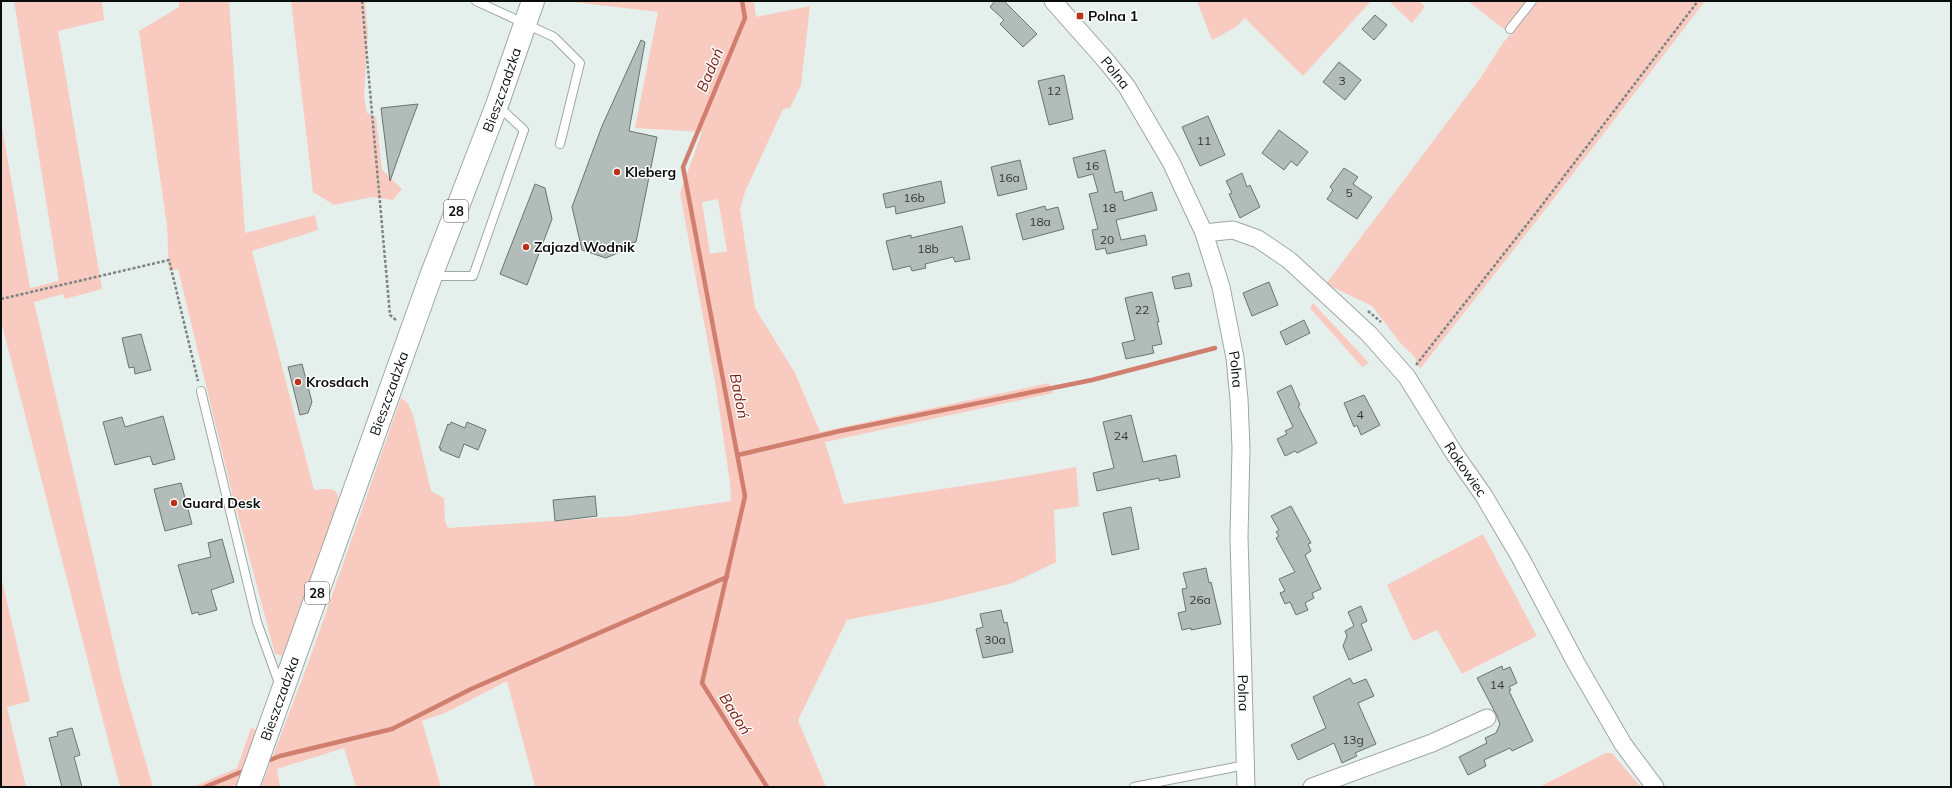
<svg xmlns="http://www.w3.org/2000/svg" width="1952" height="788" font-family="Mulish,sans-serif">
<rect width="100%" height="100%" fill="#e5f0ed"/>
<g fill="#f9cac0" fill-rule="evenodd">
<polygon points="14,1 102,1 104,20 58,31 102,289 65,299 63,294 34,302 122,680 153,787 120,787 1,321 1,121 30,288 59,281"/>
<path d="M179 1H229L245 233 315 215 318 230 252 251 314 490C331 489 339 485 339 506L285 656 275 654 232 493 178 269 169 271 167 226 139 31 179 7Z"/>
<polygon points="291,1 365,1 368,33 364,96 367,113 376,117 382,170 402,189 393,200 371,197 334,205 313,192"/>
<path d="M565 1H754L756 17 810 6 801 85 790 108 783 109 745 192 740 209 741 216 755 308 795 373 820 432 1049 383 1053 393 825 442 844 504 1014 478 1076 467 1079 506 1054 510 1056 562 1013 583 937 602 847 620 798 720 826 787H535L507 681 445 713 422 721 441 787H356L344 748 277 769 280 787H261L309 661 401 398 408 403 413 415 431 491 444 498 445 521 448 528 627 516 731 501 730 483 716 387 680 193 702 132 635 128 658 12ZM718 199 727 251 710 254 702 202Z"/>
<polygon points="1197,1 1371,1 1303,76 1245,18 1236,27 1212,40"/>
<polygon points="1389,1 1419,1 1425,7 1412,23"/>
<polygon points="1468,1 1528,1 1505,30"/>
<polygon points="1538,1 1705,1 1552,201 1420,369 1414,356 1401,344 1372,306 1326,284 1481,77 1503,43"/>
<polygon points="1313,303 1369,363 1362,367 1310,308"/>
<polygon points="1483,534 1537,636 1462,674 1437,630 1413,641 1387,585"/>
<polygon points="1,576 30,701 7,707 26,787 1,787"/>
<polygon points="251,728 256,729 238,787 193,787 237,768"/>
<polygon points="1606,753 1612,753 1641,787 1539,787"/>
</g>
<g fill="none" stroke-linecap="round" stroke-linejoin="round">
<g stroke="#d07f6f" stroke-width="4.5">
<polyline points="742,1 745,18 683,167 745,496 702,683 767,787"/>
<polyline points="738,455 840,431 1092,380 1215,348"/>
<polyline points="270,760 280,756 392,729 471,689 727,577"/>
<polyline points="205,787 241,772"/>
</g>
</g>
<g fill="#b2bdba" stroke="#6a7472">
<polygon points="995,1 1004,1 1037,34 1023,47 1000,24 1004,20 990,7"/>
<polygon points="1375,15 1387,25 1374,40 1362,29"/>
<polygon points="641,40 645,42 629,131 657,137 636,242 621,245 620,252 606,258 582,250 572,207 602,126"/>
<polygon points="1339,62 1361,80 1345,100 1323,82"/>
<polygon points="1064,75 1073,119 1049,125 1038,81"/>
<polygon points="418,104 407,133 390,181 381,108"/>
<polygon points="1208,116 1225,155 1200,166 1182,127"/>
<polygon points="1279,130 1308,152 1297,166 1291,161 1284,170 1262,153"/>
<polygon points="1105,150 1115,193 1122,191 1124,201 1152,192 1157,210 1116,220 1121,240 1145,235 1147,245 1107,254 1105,248 1096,250 1092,230 1098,229 1089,194 1098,192 1093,174 1078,178 1073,158"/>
<polygon points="1020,160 1027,189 998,196 991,167"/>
<polygon points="1344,168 1358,177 1353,184 1372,197 1357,219 1327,199 1333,190 1330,187"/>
<polygon points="1242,173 1247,187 1250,185 1260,207 1240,218 1229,194 1232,193 1226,181"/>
<polygon points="941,181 945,203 896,214 895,206 886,208 883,194"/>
<polygon points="535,184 545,188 552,219 527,285 500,274"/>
<polygon points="1045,206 1046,210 1058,207 1064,229 1023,240 1016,214"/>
<polygon points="962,226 970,259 955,262 953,257 925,264 926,268 912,271 910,266 893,270 886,241 911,235 911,238"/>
<polygon points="1189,273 1192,286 1175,289 1172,277"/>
<polygon points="1269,282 1278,305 1252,316 1243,293"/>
<polygon points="1152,292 1159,322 1157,322 1162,344 1152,346 1154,353 1126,359 1122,343 1135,340 1125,298"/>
<polygon points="1304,320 1310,333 1286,345 1280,332"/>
<polygon points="141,334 151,370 135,374 134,367 129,368 122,338"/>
<polygon points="302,364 312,402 308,413 300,415 288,367"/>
<polygon points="1291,385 1300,405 1298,406 1317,443 1297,453 1295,451 1285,456 1277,439 1287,434 1285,431 1293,427 1277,392"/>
<polygon points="1364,395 1380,425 1361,435 1357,425 1354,427 1344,403"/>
<polygon points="1131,415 1143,462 1176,455 1180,477 1159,481 1159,478 1097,491 1093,473 1114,468 1103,422"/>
<polygon points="163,416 175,459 153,465 150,456 115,465 103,422 122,417 125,427"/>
<polygon points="451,422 465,428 467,422 486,430 478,450 464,444 459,458 440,450 441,448 439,448 448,424 450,425"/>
<polygon points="181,483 192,524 165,531 154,489"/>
<polygon points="595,496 597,516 555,521 553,500"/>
<polygon points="1291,506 1311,543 1308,544 1311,551 1305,555 1321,589 1312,593 1314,598 1305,603 1308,610 1296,615 1290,602 1285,604 1280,593 1285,591 1279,579 1295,572 1276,538 1279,536 1276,532 1279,530 1271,516"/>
<polygon points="1131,507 1139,549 1112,555 1103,513"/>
<polygon points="222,539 234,582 211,590 217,610 199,615 198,612 192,614 178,565 211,557 208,543"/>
<polygon points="1206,568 1209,583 1211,582 1221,624 1191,630 1191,628 1182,630 1178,613 1186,611 1182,589 1187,588 1183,573"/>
<polygon points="1361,606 1367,621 1361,624 1372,650 1349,660 1343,646 1347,636 1345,631 1354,626 1348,612"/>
<polygon points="1001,610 1004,623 1007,622 1013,652 983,658 976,629 983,627 980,614"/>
<polygon points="1502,666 1503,670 1510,667 1517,683 1509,687 1511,690 1509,691 1533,741 1512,751 1510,748 1484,760 1486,766 1468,775 1459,757 1487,743 1485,738 1496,733 1500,724 1496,714 1477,678"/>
<polygon points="1350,678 1353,684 1366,679 1374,696 1358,703 1376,744 1355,753 1357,756 1342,763 1334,743 1298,760 1291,745 1326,728 1313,697"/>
<polygon points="72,728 80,755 74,757 82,787 62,787 49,738 58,736 57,732"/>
</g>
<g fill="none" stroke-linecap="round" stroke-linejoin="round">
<defs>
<g id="lane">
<polyline points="476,1 554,37 580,63 560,144"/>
<polyline points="1510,29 1532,1"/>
<polyline points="433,276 473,276 524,130 498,106"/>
<polyline points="201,391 257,622 280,686"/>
<polyline points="1134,787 1245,765"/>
</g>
<g id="street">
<path id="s1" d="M1053 1 1107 62 1127 87 1171 162 1204 233 1221 287 1235 358 1239 399 1241 448 1239 537 1246 787"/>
<path id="s2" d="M1204 233 1233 230 1258 239 1289 260 1369 334 1407 377 1454 453 1484 496 1520 557 1576 663 1623 744 1655 787"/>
<polyline points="1312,787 1432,743 1487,718"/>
</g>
<g id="primary">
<path id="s3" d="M248 787 431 276 497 105 533 1"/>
</g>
</defs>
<use href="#lane" stroke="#9da8a5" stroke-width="10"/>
<use href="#street" stroke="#9da8a5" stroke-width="19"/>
<use href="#primary" stroke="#9da8a5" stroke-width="24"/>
<g stroke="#7c8482" stroke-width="2.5" stroke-dasharray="3 2" stroke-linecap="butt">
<polyline points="362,1 390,315 396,320"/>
<polyline points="1,299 169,260 198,381"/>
<polyline points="1368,311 1381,322"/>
<polyline points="1416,365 1536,213 1698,1"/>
</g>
<use href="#lane" stroke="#fff" stroke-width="8"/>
<use href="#street" stroke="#fff" stroke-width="17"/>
<use href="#primary" stroke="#fff" stroke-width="22"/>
</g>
<g fill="#bc311a" stroke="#fff" stroke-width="1.5">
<rect x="1076" y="12" width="8" height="8" rx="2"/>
<circle cx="617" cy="172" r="4"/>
<circle cx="526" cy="247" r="4"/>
<circle cx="298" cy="382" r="4"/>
<circle cx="174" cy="503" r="4"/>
</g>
<g text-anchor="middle" stroke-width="3" stroke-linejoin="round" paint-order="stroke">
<g font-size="12" fill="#333938">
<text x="1342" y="85">3</text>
<text x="1054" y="95">12</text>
<text x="1204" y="145">11</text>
<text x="1092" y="170">16</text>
<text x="1009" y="182">16a</text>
<text x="1349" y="197">5</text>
<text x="914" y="202">16b</text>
<text x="1109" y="212">18</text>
<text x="1040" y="226">18a</text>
<text x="1107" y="244">20</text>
<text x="928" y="253">18b</text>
<text x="1142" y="314">22</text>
<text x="1360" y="419">4</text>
<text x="1121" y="440">24</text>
<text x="1200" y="604">26a</text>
<text x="995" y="644">30a</text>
<text x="1497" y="689">14</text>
<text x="1353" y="744">13g</text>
</g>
<g fill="#fff" stroke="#535655" stroke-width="1">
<rect x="444" y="200" width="24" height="22" rx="3"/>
<rect x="305" y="582" width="24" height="22" rx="3"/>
</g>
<g font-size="13" font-weight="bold" fill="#090d0c">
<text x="456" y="216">28</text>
<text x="317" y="598">28</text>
</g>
<g font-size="14" font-weight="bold" fill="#090d0c" stroke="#fff" text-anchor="start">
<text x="1088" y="21">Polna 1</text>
<text x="625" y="177">Kleberg</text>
<text x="534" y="252">Zajazd Wodnik</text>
<text x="306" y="387">Krosdach</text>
<text x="182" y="508">Guard Desk</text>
</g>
<g font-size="14" fill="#090d0c" stroke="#fff">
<text dy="5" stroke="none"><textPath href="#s1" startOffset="95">Polna</textPath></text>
<text dy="5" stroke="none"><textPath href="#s3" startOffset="742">Bieszczadzka</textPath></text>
<text dy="5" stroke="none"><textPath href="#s1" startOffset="419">Polna</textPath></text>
<text dy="5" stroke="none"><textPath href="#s3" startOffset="418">Bieszczadzka</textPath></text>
<text dy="5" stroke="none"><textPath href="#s2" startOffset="369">Rokowiec</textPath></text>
<text dy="5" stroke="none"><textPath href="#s1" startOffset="743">Polna</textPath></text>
<text dy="5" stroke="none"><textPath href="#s3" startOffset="94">Bieszczadzka</textPath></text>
</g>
<g font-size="15" font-style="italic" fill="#7a1909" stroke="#fff">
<text transform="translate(710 70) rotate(-67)" y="5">Badoń</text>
<text transform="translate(739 396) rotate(79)" y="5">Badoń</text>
<text transform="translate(735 714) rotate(58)" y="5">Badoń</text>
</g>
</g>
<rect width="1952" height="788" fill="none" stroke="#090d0c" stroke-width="4"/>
</svg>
